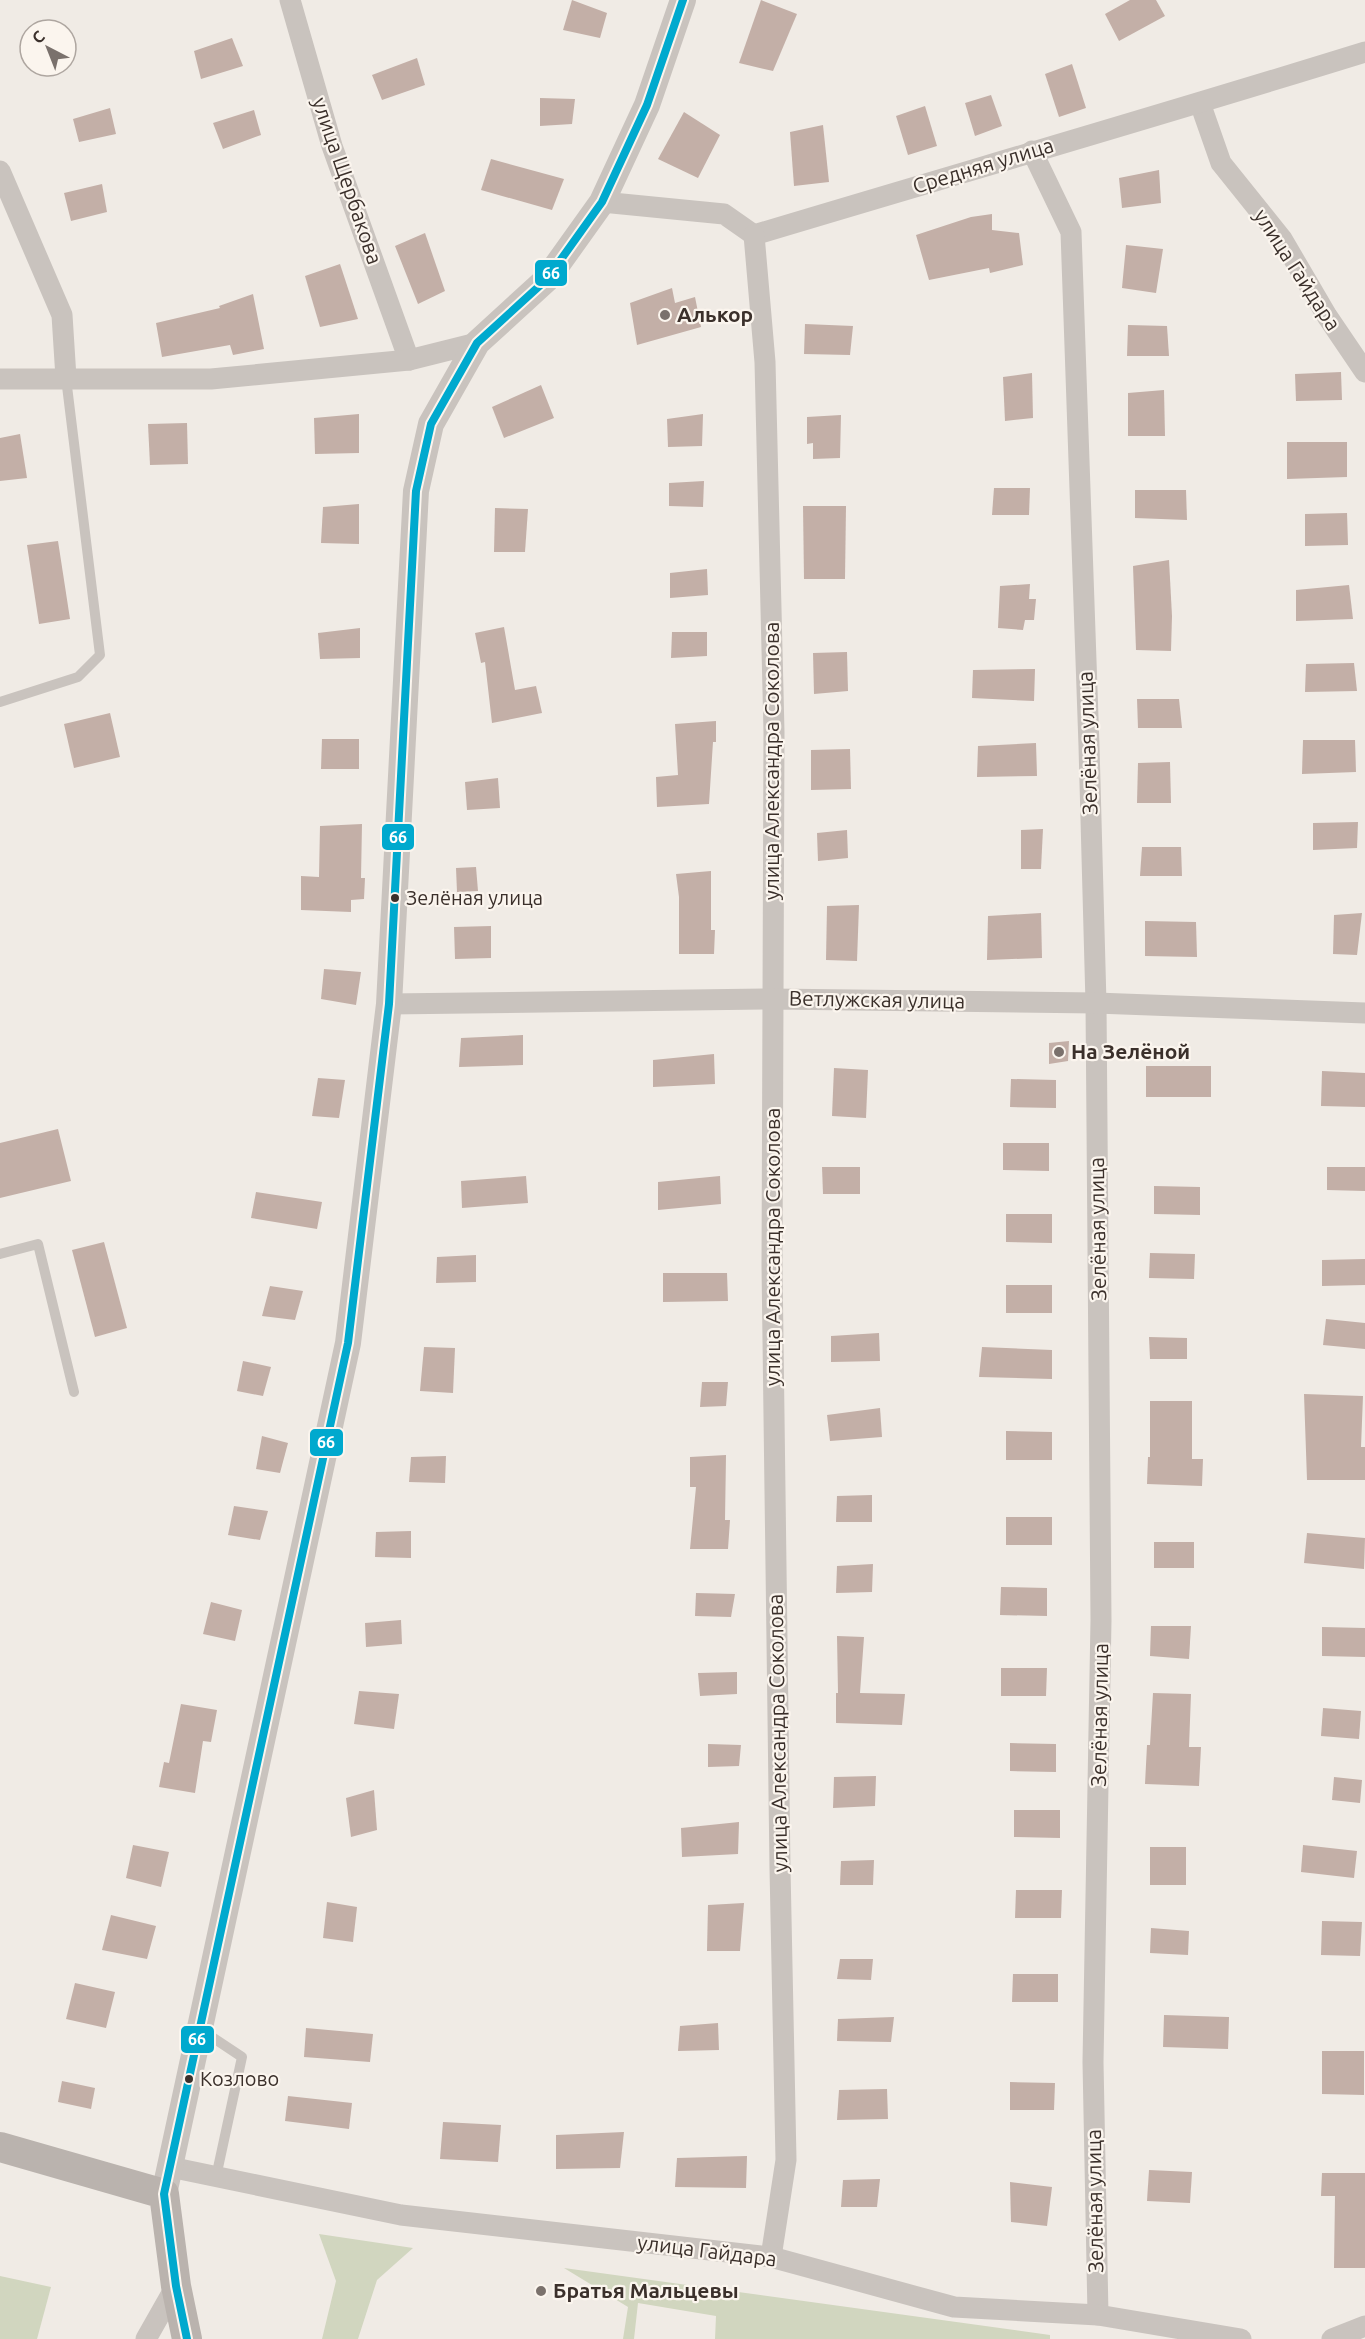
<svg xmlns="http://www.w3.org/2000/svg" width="1365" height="2339" font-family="Ubuntu,sans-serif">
<rect width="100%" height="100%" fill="#f0ebe5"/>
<g fill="#d1d6bf">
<polygon points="319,2234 413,2248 377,2280 358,2339 322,2339 336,2281"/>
<polygon points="564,2268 1050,2335 1050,2339 715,2339 716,2316 638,2303 634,2339 623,2339 628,2307"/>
<polygon points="0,2276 51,2287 37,2339 0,2339"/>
</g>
<g fill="#c3afa7">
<polygon points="572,0 607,13 600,38 563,30"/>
<polygon points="761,0 797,14 773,71 739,63"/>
<polygon points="1130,0 1156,0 1165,16 1119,41 1105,14"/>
<polygon points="232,38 243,66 201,79 194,51"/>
<polygon points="417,58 425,85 382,100 372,75"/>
<polygon points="1072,64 1086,108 1059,117 1045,74"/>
<polygon points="991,95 1002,126 975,136 965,103"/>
<polygon points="540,98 575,99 572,124 540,126"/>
<polygon points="925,106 937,146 908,155 896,116"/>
<polygon points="110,108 116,134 79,142 73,119"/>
<polygon points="254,110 261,135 223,149 213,123"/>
<polygon points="684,112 720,135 698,178 658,159"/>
<polygon points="823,125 829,182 794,186 790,132"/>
<polygon points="491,159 564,179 552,210 481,190"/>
<polygon points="1159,170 1161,203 1122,208 1119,178"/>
<polygon points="102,184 107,212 71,221 64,193"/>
<polygon points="992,214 992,230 1019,233 1023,265 990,273 989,268 929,280 916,235 971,217"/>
<polygon points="425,233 445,291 418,304 395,246"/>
<polygon points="1126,245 1163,249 1156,293 1122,288"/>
<polygon points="340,264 358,319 320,327 305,276"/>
<polygon points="672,288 675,303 695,297 701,327 637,345 630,303"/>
<polygon points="253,294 264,349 233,355 230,345 162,357 156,323 220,308 219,306"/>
<polygon points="805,324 853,326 850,355 804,354"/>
<polygon points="1128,325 1167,326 1169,356 1127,356"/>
<polygon points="1341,372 1342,400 1296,401 1295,374"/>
<polygon points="1032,373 1033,418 1005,421 1003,377"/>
<polygon points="541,385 554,418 504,438 492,407"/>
<polygon points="1164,390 1165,436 1128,436 1128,393"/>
<polygon points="359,414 359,453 315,454 314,418"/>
<polygon points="703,414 702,446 668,447 667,419"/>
<polygon points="841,415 840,458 813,459 813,443 807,444 807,417"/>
<polygon points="187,423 188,464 150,465 148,424"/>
<polygon points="20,434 27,478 0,481 0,438"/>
<polygon points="1287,442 1347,442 1347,477 1287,479"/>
<polygon points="704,481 703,507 669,506 669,483"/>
<polygon points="994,488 1030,488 1029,515 992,515"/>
<polygon points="1135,490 1186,490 1187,520 1135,518"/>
<polygon points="359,504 359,544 321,543 323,507"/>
<polygon points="803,506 846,506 845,579 804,579"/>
<polygon points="495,508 528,509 525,552 494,552"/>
<polygon points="1347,513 1348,545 1305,546 1305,514"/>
<polygon points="58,541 70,619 39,624 27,545"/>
<polygon points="1169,560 1172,616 1171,651 1136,650 1133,566"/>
<polygon points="707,569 708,595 670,598 670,573"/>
<polygon points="1030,584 1029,599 1036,599 1034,620 1025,620 1023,630 998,628 1000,586"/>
<polygon points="1349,585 1353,619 1296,621 1296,590"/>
<polygon points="504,627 515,690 536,686 542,713 492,723 485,662 481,663 475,633"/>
<polygon points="360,628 360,658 320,659 318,633"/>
<polygon points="672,632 707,632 707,656 671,658"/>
<polygon points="847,652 848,691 814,694 813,653"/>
<polygon points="1354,663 1357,691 1305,692 1306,664"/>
<polygon points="1035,669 1034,701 972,698 973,670"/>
<polygon points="1137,699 1179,699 1182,728 1138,728"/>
<polygon points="110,713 120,757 74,768 64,724"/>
<polygon points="716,721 716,742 713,742 709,804 657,807 656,777 678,775 675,724"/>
<polygon points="322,739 359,739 359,769 321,769"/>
<polygon points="1303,740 1355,740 1356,772 1302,774"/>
<polygon points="1036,743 1037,776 977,777 978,746"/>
<polygon points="850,749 851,789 811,790 811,750"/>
<polygon points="1170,762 1171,803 1137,803 1138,763"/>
<polygon points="498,778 500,808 467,810 465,782"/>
<polygon points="1358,822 1357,848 1313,850 1313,823"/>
<polygon points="362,824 361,878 365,878 364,899 351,900 351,912 301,910 301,876 319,877 320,826"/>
<polygon points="1043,829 1041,869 1021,869 1021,830"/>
<polygon points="847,830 848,858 818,861 817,833"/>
<polygon points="1142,847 1181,847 1182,876 1140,876"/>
<polygon points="476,867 478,891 457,892 456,868"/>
<polygon points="711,871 711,930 715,930 714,954 679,954 679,897 676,874"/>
<polygon points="859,905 857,961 826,960 827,906"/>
<polygon points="1041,913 1042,958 987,960 988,916"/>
<polygon points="1362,913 1357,955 1333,954 1334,915"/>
<polygon points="1145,921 1196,922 1197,957 1145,956"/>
<polygon points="491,926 491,958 455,959 454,927"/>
<polygon points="324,969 361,972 356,1005 321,999"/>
<polygon points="523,1035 523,1065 459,1067 461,1038"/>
<polygon points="1069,1041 1068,1061 1049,1064 1049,1043"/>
<polygon points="714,1054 715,1084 653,1087 653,1060"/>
<rect x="1146" y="1066" width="65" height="31"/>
<polygon points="834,1068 868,1070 866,1118 832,1116"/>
<polygon points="1322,1071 1365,1073 1365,1107 1321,1106"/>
<polygon points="318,1078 345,1080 339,1118 312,1116"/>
<polygon points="1011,1079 1056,1080 1056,1108 1010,1107"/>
<polygon points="58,1129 71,1181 0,1198 0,1143"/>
<polygon points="1003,1143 1049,1143 1049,1171 1003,1170"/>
<polygon points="822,1167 860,1167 860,1194 823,1194"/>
<polygon points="1327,1167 1365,1167 1365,1191 1327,1190"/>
<polygon points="526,1176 528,1203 462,1208 461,1181"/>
<polygon points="720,1176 721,1204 658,1210 658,1182"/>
<polygon points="1154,1186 1200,1187 1200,1215 1154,1214"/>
<polygon points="256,1192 322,1202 317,1229 251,1218"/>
<polygon points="1006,1214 1052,1214 1052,1243 1006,1242"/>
<polygon points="104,1242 127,1328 95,1337 72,1250"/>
<polygon points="1150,1253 1195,1254 1194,1279 1149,1278"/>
<polygon points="476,1255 476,1282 436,1283 437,1257"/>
<polygon points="1365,1259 1365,1285 1322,1286 1322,1260"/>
<polygon points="663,1273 727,1273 728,1301 663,1302"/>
<rect x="1006" y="1285" width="46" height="28"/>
<polygon points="270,1286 303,1291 295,1320 262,1316"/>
<polygon points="1326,1319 1365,1323 1365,1349 1323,1345"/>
<polygon points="879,1333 880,1361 831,1362 831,1336"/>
<polygon points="1149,1337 1187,1338 1187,1359 1150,1359"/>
<polygon points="424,1347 455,1348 453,1393 420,1391"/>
<polygon points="982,1347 1052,1350 1052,1379 979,1377"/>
<polygon points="243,1361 271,1367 263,1396 237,1391"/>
<polygon points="702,1382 728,1382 726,1406 700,1407"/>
<polygon points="1304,1394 1363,1396 1361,1447 1365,1447 1365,1480 1307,1480"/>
<polygon points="1150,1401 1192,1401 1192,1459 1203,1459 1202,1486 1147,1484 1148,1457 1150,1457"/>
<polygon points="880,1408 882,1437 830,1441 827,1415"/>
<polygon points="1006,1431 1052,1432 1052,1460 1006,1460"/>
<polygon points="262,1436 288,1443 280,1473 256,1469"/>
<polygon points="726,1455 725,1520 730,1520 728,1549 690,1549 696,1487 690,1487 690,1457"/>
<polygon points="446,1456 445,1483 409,1482 411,1457"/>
<polygon points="872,1495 872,1522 836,1522 837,1496"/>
<polygon points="234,1506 268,1511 260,1540 228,1535"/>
<rect x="1006" y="1517" width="46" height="28"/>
<polygon points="411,1531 411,1558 375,1557 376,1532"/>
<polygon points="1307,1533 1365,1538 1364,1569 1304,1563"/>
<rect x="1154" y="1542" width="40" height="26"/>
<polygon points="873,1564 872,1592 836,1593 837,1566"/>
<polygon points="1001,1587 1047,1588 1047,1616 1000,1615"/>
<polygon points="696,1593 735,1594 731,1617 695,1616"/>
<polygon points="211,1602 242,1610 235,1641 203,1634"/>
<polygon points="401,1620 402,1644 366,1647 365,1623"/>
<polygon points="1151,1626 1191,1626 1189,1659 1150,1656"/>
<polygon points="1322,1627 1365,1628 1365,1657 1322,1656"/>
<polygon points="837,1636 864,1637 860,1693 905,1694 902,1725 836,1723 836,1693 838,1693"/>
<polygon points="1001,1668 1047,1668 1046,1696 1001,1696"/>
<polygon points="737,1672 737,1694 700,1696 698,1673"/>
<polygon points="359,1691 399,1694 394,1729 354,1724"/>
<polygon points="1153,1693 1191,1694 1189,1747 1201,1747 1199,1786 1145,1784 1147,1745 1150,1745"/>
<polygon points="181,1704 217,1710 211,1742 203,1741 195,1793 159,1787 164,1762 169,1763"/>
<polygon points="1323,1708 1361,1711 1359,1739 1321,1736"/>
<polygon points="1010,1743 1056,1744 1056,1772 1010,1771"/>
<polygon points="708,1744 741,1745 739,1766 708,1767"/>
<polygon points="876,1776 875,1806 833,1808 834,1777"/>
<polygon points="1334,1777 1362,1780 1360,1803 1332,1800"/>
<polygon points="374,1790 377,1830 351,1837 346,1798"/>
<polygon points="1014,1810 1060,1810 1060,1838 1014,1837"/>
<polygon points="739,1822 738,1854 682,1857 681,1828"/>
<polygon points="133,1845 169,1852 161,1887 126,1878"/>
<polygon points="1303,1845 1357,1851 1354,1878 1301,1872"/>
<rect x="1150" y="1847" width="36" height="38"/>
<polygon points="874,1860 873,1885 840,1885 841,1861"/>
<polygon points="1016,1890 1062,1890 1061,1918 1015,1918"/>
<polygon points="327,1902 357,1907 353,1942 323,1938"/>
<polygon points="744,1903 740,1951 707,1951 708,1905"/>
<polygon points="111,1915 156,1926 147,1959 102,1950"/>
<polygon points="1322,1921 1362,1922 1360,1956 1321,1955"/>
<polygon points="1151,1928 1189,1931 1188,1955 1150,1953"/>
<polygon points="840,1959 873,1959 871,1980 837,1979"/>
<polygon points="1013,1974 1058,1974 1058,2002 1012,2002"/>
<polygon points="75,1983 115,1992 106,2028 66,2019"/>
<polygon points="1164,2015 1229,2017 1228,2049 1163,2047"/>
<polygon points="894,2017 891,2042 837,2041 838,2019"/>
<polygon points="718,2023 719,2050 678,2051 680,2026"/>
<polygon points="306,2028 373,2034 370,2062 304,2057"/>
<polygon points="1322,2051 1364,2051 1364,2095 1322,2094"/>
<polygon points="62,2081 95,2088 91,2109 58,2102"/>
<polygon points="1010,2082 1055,2083 1054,2110 1010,2110"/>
<polygon points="887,2089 888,2119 837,2120 839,2090"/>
<polygon points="288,2096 352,2103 349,2129 285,2121"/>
<polygon points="443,2122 501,2125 498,2162 440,2159"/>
<polygon points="624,2132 620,2168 556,2169 556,2135"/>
<polygon points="747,2156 746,2188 675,2187 677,2158"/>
<polygon points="1149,2170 1192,2172 1190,2203 1147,2201"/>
<polygon points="1322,2173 1365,2173 1365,2268 1334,2268 1335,2196 1321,2196"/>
<polygon points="880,2179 877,2207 841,2207 843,2180"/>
<polygon points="1010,2182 1052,2187 1047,2226 1011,2222"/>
</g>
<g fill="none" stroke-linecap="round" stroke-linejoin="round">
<g stroke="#c9c3be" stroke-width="10">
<polyline points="0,702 78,677 100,655 66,378"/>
<polyline points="0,1254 38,1244 74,1392"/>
<polyline points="200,2029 242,2057 216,2177"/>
</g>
<g stroke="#c9c3be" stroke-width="21">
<polyline points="290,0 332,146 409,360"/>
<polyline points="1200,103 1221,163 1282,239 1327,316 1365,372"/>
<polyline points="1032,151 1071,232 1089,746 1096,1003 1101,1620 1093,2062 1098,2315"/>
<polyline points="0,171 62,315 66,378"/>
<path d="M602 202 724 214 754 235C957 174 1162 115 1365 52"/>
<polyline points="754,235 765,362 774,732 772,1265 780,1868 786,2160 771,2257"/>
<polyline points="0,379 211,379 409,360 477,343"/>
<polyline points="389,1004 772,999 1096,1003 1365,1013"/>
<polyline points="170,2167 401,2215 771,2257 954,2307 1098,2315 1241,2339"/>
<polyline points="146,2339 176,2286"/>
<polyline points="1332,2339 1365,2326"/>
</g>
<polyline stroke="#c9c3be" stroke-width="26" points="164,2194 348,1343 389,1004 416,491 431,424 477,343 547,279 602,202 647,105 683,0"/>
<polyline stroke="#bab3ae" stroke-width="30" points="0,2147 164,2194 176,2286 187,2339"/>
<defs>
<polyline id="bus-1" points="187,2339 176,2286 164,2194 348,1343 389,1004 416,491 431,424 477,343 547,279 602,202 647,105 683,0"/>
</defs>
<use href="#bus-1" stroke="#fbf5ee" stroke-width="12"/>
<use href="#bus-1" stroke="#00a9ce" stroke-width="8"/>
</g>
<g fill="#7a716c" stroke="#fbf5ee" stroke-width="2">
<circle cx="665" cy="315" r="6"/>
<circle cx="1059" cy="1052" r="6"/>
<circle cx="541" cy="2291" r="6"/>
</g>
<g fill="#3b302b" stroke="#fbf5ee" stroke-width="2">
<circle cx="395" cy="898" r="5"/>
<circle cx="189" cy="2079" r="5"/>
</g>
<g text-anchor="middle" stroke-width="4.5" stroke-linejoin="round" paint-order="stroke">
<g font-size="20" fill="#3b302b" stroke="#fbf5ee" text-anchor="start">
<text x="406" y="905">Зелёная улица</text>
<text x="200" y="2086">Козлово</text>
</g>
<g font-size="21" fill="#3b302b" stroke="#fbf5ee">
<text transform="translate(983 166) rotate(-17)" y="7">Средняя улица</text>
<text transform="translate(347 181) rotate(71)" y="7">улица Щербакова</text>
<text transform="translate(1297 270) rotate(57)" y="7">улица Гайдара</text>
<text transform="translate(1088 743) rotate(-92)" y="7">Зелёная улица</text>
<text transform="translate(772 761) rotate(-90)" y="7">улица Александра Соколова</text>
<text transform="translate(877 1000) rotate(1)" y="7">Ветлужская улица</text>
<text transform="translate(1098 1229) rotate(-91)" y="7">Зелёная улица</text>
<text transform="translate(773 1247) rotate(-90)" y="7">улица Александра Соколова</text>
<text transform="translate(1100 1715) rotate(-89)" y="7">Зелёная улица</text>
<text transform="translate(778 1733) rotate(-91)" y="7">улица Александра Соколова</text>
<text transform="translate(1095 2201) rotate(-91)" y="7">Зелёная улица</text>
<text transform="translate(707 2251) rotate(7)" y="7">улица Гайдара</text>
</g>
<g font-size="21" font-weight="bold" fill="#3b302b" stroke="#fbf5ee" text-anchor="start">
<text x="677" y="322">Алькор</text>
<text x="1071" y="1059">На Зелёной</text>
<text x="553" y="2298">Братья Мальцевы</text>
</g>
</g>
<g stroke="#fbf5ee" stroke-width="2">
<rect x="534" y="259" width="34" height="28" rx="6" fill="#00a9ce"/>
<rect x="381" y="823" width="34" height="28" rx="6" fill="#00a9ce"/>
<rect x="309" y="1428" width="35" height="29" rx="6" fill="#00a9ce"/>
<rect x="180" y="2025" width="35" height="29" rx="6" fill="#00a9ce"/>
</g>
<g font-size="16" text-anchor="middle" font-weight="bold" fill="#fff">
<text x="551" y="279">66</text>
<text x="398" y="843">66</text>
<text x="326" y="1448">66</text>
<text x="197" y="2045">66</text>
</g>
<g transform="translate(48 48) rotate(318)"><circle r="28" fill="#fbf5ee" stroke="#aea6a0" stroke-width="1.5"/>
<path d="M0-4.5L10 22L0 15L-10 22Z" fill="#7a716c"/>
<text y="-9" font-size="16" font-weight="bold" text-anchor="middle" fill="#3b302b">С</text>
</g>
</svg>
